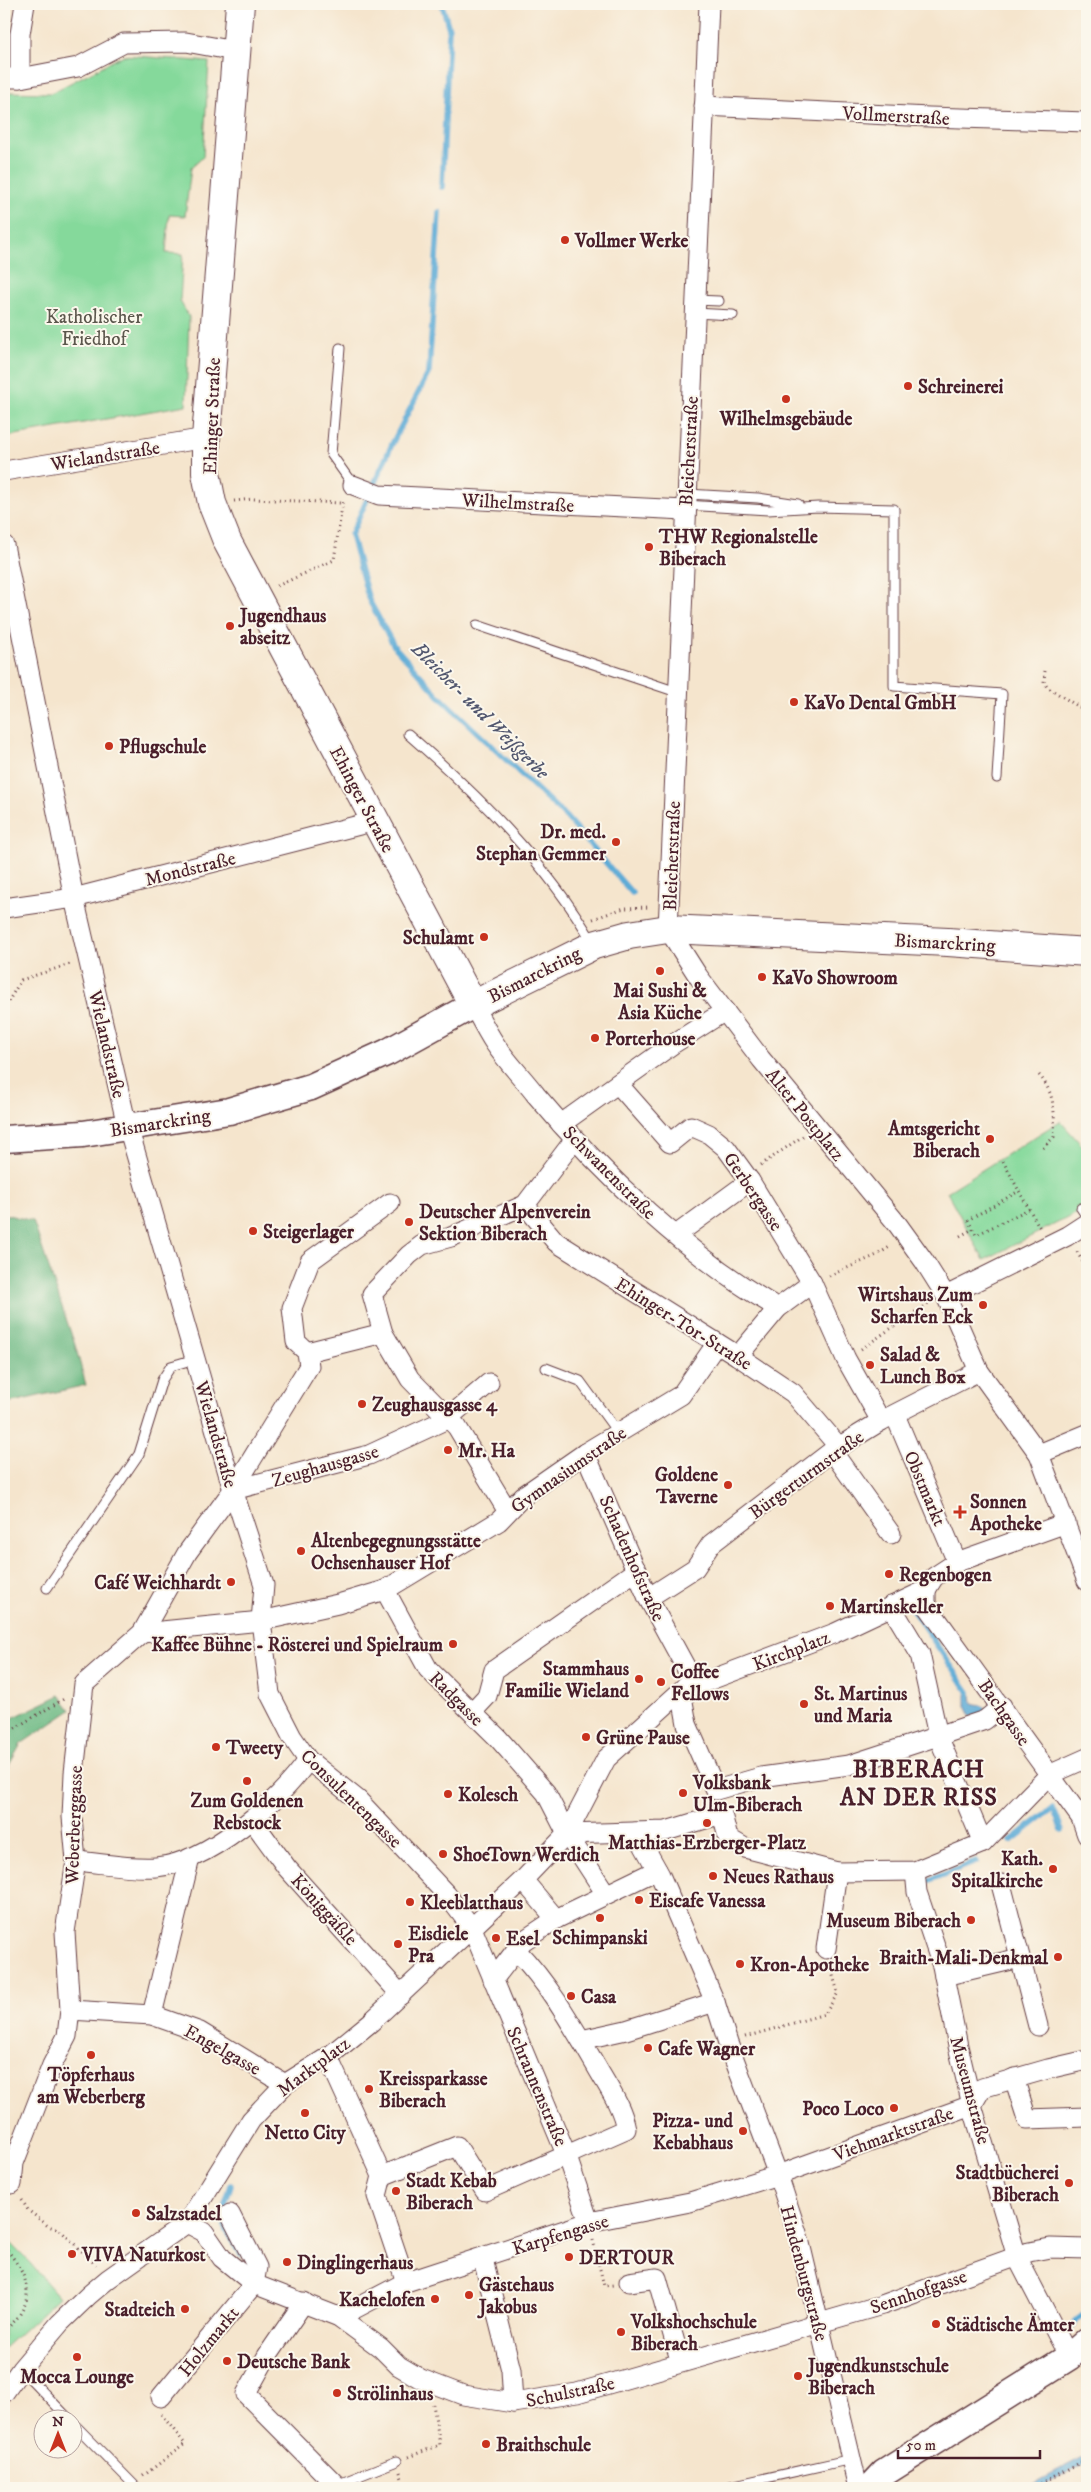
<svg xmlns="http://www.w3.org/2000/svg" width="1091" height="2492" font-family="'IM FELL DW Pica',serif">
<rect width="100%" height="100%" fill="#fbf7ec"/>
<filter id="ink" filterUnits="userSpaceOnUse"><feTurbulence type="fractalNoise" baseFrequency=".02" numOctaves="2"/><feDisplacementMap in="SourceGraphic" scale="10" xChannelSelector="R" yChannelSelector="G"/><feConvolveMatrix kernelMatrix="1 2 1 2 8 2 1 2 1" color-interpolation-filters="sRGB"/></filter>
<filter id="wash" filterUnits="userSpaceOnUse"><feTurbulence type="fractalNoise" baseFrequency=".0096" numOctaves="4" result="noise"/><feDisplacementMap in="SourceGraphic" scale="20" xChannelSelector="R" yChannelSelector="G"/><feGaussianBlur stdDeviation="1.12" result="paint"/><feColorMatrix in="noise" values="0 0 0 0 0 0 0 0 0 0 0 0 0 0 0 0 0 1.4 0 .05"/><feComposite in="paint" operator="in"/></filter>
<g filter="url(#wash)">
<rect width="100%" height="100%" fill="#f5e5cd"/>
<g fill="#85d99b" stroke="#687c63">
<polygon points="124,55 209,62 203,157 191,168 185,216 169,215 166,253 183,254 180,301 189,317 186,405 4,437 4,92 51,93"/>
<polygon points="1060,1121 1087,1151 1087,1208 984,1260 947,1192"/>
<polygon points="4,2237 29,2262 59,2297 4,2348"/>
</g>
<g fill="#6cb983" stroke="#5b6c57">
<polygon points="4,1214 33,1221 75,1345 86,1385 4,1404"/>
<polygon points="60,1695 71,1710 21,1744 4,1774 4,1722"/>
</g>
<g fill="#5dabd6" stroke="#546580">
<polygon points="966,1694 972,1695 973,1703 981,1705 989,1713 971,1716 966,1706"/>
<polygon points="1087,2456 1087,2463 1039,2488 1025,2488"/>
</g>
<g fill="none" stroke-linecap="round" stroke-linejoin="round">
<g stroke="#5dabd6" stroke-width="5.5">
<polyline points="442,187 449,29 442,4"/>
<polyline points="439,212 429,372 393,442 351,535 369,600 394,646 440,697 566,817 632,893"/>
<polyline points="911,1608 969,1692 969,1700"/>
<polyline points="1011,1841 1053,1808 1062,1830"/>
<polyline points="927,1881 976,1862"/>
<polyline points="231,2185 221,2216 227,2231 241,2254"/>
<polyline points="1072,2326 1087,2311"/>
</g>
</g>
</g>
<g filter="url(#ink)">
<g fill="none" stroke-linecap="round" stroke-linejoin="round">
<defs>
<g id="lane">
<polyline points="695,300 719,301"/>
<polyline points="694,313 733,315"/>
<polyline points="340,348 331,454 353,485"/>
<polyline points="687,494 758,498 798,504"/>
<polyline points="685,505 768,510 818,507 894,509 894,686 1002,694 997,778"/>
<polyline points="477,625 677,692"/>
<path d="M408 734C477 794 547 863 593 943"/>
<polyline points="1081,1208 1087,1217"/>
<polyline points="546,1368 580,1381 618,1433"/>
<polyline points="47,1588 139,1454 162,1380 171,1366 195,1359"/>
<polyline points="21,2369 70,2420"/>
<polyline points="72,2422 137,2488"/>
<polyline points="336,2485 397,2461"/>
<polyline points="721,2488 852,2459"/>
</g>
<g id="street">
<polyline points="709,4 668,929 698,976 761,1059 898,1225 924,1261 946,1296 979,1371 1039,1454 1087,1581"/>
<polyline points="4,78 20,78 78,67 124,43 186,42 235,51"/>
<polyline points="20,78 20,34 25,4"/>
<polyline points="704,106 929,117 1087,122"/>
<polyline points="4,471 206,438"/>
<polyline points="353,485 379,495 685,510"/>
<polyline points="4,545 74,898 124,1113 233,1490 264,1585 261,1621 270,1694 292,1737 308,1760 358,1800 447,1895 472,1928 566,2154 589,2222"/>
<polyline points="4,908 74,898 375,821"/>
<path d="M473 1005C480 1018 487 1032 495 1044 507 1062 523 1078 536 1095 603 1175 688 1256 778 1308"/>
<polyline points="618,1084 670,1143 691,1126 709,1134 726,1148 750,1181 812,1283"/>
<polyline points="561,1124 673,1044 725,1011"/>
<polyline points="525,1205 556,1242 738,1356 793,1393 839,1447"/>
<polyline points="676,1235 750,1181"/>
<polyline points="946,1296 1067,1236 1087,1223"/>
<polyline points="307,1352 383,1333"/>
<polyline points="738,1356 778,1308 812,1283 846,1359 881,1421"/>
<polyline points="895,1415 957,1562"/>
<polyline points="832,1451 891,1534"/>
<polyline points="1039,1454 1087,1434"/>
<polyline points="233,1490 369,1455 447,1419 489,1383"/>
<polyline points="507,1510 457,1427 410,1379 383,1333 372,1294 409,1255 422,1245 451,1237 525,1205 575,1139"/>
<polyline points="385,1590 428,1669 498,1738 546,1793 567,1834 606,1894"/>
<polyline points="926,1590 926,1604 1081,1818 1087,1835"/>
<polyline points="926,1590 934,1577 957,1562 1066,1523"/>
<polyline points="648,1598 695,1568 711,1544 832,1451 881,1421 979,1371"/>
<polyline points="142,1633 261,1621 338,1604 385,1590 499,1521 523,1496 585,1453 681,1395 717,1343"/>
<polyline points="681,1691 687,1724 716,1790 761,1777 849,1765 938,1736 920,1654 891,1606"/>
<polyline points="681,1691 835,1633 926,1590"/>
<polyline points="472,1712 487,1696 494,1670 637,1570"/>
<polyline points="252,1820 287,1868 401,1995"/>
<polyline points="636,1832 660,1875 715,2002 728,2043 778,2175 799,2239 858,2488"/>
<polyline points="567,1834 666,1831 722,1814 728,1838 745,1848 837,1872 915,1871 983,1843 1049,1775 1087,1758"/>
<polyline points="983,1843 938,1736 985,1720 1002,1706"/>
<path d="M76 1861C101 1863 130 1869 156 1867 207 1863 280 1802 308 1760"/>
<polyline points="915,1871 917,1892 942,1966 958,2046 972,2105 1017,2257 1069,2357"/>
<polyline points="523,1880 556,1919"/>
<polyline points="1001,1884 1038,2026"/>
<polyline points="826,1949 837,1872"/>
<polyline points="944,1976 1020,1958"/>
<polyline points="493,1980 523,1941 556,1919 657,1870"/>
<polyline points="70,2010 152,2015 200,2032 285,2084"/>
<polyline points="152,2015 190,1858"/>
<polyline points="581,2040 626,2030 715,2002"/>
<polyline points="328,2057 382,2176 377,2196 406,2282"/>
<polyline points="1014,2078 1027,2119 1087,2117"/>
<path d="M382 2176 457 2146 485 2191 626 2129C622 2107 610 2090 599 2071 574 2028 550 1985 516 1950"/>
<polyline points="12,2184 14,2163 52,2065 67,2036 70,2010 65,1932 76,1861 72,1817 74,1773 84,1684 142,1633 187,1553 233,1490 309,1366 307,1352 296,1342 292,1308 310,1261 390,1203"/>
<polyline points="187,2223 204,2232 222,2258 254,2284 339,2317 381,2348 399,2366 421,2379 463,2395 513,2403 577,2393 882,2305 1029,2252 1050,2248 1087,2249"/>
<polyline points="483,2259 511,2370 513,2403"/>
<polyline points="629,2282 657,2278 678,2353"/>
<polyline points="304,2302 267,2356 246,2394 336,2485"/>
<polyline points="339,2317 406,2282 589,2222 690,2202 778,2175 972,2105 982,2088 1048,2069 1087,2060"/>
<polyline points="4,2393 21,2369 60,2323 89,2295 108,2279 187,2223 251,2120 285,2084 328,2057 371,2022 523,1880 567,1834 606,1759 681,1691 692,1679 648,1598 585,1453"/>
<polyline points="161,2397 254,2284 257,2267 230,2214"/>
</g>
<g id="secondary">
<polyline points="4,1139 83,1134 229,1111 311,1087 388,1052 473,1005"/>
<polyline points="870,2488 884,2473 1069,2357 1087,2341"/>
</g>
<polyline id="primary" points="240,4 206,438 206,473 212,503 227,541 473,1005 594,945 629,935 668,929 948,942 1087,952"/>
</defs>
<use href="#lane" stroke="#643d43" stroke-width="11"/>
<use href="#street" stroke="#643d43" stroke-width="21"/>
<use href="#secondary" stroke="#643d43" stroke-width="29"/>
<use href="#primary" stroke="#643d43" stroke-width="30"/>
<g stroke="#643d43" stroke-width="3" stroke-dasharray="1 4" stroke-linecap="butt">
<polyline points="234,501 253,499 341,503"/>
<polyline points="277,586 334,560 343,500"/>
<polyline points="1045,671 1044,682 1047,687 1087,712"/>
<polyline points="593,919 624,908 650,907"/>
<polyline points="4,1004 8,1002 21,980 70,964"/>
<path d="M1039 1075C1055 1093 1055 1113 1054 1137L1043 1148"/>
<polyline points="1003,1161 1019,1191"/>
<polyline points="761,1165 803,1136"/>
<polyline points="1029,1209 976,1235 968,1220 1019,1191 1041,1230"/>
<polyline points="960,1236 973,1229"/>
<polyline points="1077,1252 1087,1269"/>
<polyline points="829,1276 877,1255 891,1246"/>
<polyline points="861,1349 930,1302"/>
<polyline points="4,1744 10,1731 64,1699"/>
<polyline points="745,2037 825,2014 838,1993 830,1965"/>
<polyline points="22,2200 28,2210 48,2226 60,2230 96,2265"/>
<polyline points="593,2240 604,2286 613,2285"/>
<path d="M4 2246C29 2277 40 2301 4 2331"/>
<polyline points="408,2457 440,2445 433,2404"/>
<polyline points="400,2472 405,2488"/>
<polyline points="143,2476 185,2444 161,2414"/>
<polyline points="5,2488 9,2482"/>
<polyline points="1032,2488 1087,2459"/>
</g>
<use href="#lane" stroke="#fff" stroke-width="9"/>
<use href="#street" stroke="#fff" stroke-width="19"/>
<use href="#secondary" stroke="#fff" stroke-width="26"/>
<use href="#primary" stroke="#fff" stroke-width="28"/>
</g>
</g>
<g fill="#c8321e" stroke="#fbf7ec" stroke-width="2">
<circle cx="565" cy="240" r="5"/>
<circle cx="908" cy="386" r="5"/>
<circle cx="786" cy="399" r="5"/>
<circle cx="649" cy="547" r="5"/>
<circle cx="230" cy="626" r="5"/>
<circle cx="794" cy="702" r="5"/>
<circle cx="109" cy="746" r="5"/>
<circle cx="616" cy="842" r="5"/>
<circle cx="484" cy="937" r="5"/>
<circle cx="660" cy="971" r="5"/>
<circle cx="762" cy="977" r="5"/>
<circle cx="595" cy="1038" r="5"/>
<circle cx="990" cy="1139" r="5"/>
<circle cx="409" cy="1222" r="5"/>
<circle cx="253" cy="1231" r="5"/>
<circle cx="983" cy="1305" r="5"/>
<circle cx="870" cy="1365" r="5"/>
<circle cx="362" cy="1404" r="5"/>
<circle cx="448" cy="1450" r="5"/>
<circle cx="728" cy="1485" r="5"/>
<path d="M957.5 1504.5h5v5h5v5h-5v5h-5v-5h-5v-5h5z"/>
<circle cx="301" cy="1551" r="5"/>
<circle cx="889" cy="1574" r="5"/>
<circle cx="231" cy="1582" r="5"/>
<circle cx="830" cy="1606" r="5"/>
<circle cx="453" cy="1644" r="5"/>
<circle cx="639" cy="1679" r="5"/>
<circle cx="661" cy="1682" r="5"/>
<circle cx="804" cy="1704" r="5"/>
<circle cx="586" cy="1737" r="5"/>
<circle cx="216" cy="1747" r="5"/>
<circle cx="247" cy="1781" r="5"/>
<circle cx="683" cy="1793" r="5"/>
<circle cx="448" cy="1794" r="5"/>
<circle cx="707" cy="1823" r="5"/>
<circle cx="443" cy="1854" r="5"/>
<circle cx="1053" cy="1869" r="5"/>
<circle cx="713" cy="1876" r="5"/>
<circle cx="639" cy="1900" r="5"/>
<circle cx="410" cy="1902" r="5"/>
<circle cx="600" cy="1918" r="5"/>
<circle cx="971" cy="1920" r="5"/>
<circle cx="496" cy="1938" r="5"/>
<circle cx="398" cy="1944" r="5"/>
<circle cx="1058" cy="1957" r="5"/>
<circle cx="740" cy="1964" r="5"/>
<circle cx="571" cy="1996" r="5"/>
<circle cx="648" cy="2048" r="5"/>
<circle cx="91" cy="2055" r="5"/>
<circle cx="369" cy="2089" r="5"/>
<circle cx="894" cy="2108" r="5"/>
<circle cx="305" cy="2113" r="5"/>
<circle cx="743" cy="2131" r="5"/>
<circle cx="1069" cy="2183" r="5"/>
<circle cx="396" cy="2191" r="5"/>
<circle cx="136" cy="2213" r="5"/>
<circle cx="72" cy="2254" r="5"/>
<circle cx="569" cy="2257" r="5"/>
<circle cx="287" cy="2262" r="5"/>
<circle cx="469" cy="2295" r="5"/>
<circle cx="435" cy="2299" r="5"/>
<circle cx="185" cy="2309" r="5"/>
<circle cx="936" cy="2324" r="5"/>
<circle cx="621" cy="2332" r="5"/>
<circle cx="77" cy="2357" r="5"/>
<circle cx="227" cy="2361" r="5"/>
<circle cx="798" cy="2376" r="5"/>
<circle cx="337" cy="2393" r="5"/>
<circle cx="486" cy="2444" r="5"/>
</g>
<g text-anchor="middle" stroke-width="4" stroke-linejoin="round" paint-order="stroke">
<g font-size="19" fill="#4a1f2b" stroke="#fbf7ec">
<text transform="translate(896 115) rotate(3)" y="7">Vollmerstraße</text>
<text transform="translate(211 416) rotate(-88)" y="7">Ehinger Straße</text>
<text transform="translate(688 451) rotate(-87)" y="7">Bleicherstraße</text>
<text transform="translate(105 455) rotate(-9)" y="7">Wielandstraße</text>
<text transform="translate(518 502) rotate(3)" y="7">Wilhelmstraße</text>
<text transform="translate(363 799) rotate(62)" y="7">Ehinger Straße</text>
<text transform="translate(671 856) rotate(-88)" y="7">Bleicherstraße</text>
<text transform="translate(190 868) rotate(-14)" y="7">Mondstraße</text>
<text transform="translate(945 942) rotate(3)" y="7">Bismarckring</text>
<text transform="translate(534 974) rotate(-27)" y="7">Bismarckring</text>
<text transform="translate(108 1044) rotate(77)" y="7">Wielandstraße</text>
<text transform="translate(806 1114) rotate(51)" y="7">Alter Postplatz</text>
<text transform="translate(160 1122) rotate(-9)" y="7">Bismarckring</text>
<text transform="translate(610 1172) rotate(45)" y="7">Schwanenstraße</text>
<text transform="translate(754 1191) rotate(56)" y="7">Gerbergasse</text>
<text transform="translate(684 1323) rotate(32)" y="7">Ehinger-Tor-Straße</text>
<text transform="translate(217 1434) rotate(74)" y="7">Wielandstraße</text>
<text transform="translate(325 1465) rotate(-16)" y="7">Zeughausgasse</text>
<text transform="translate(568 1469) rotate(-35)" y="7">Gymnasiumstraße</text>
<text transform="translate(806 1474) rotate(-36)" y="7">Bürgerturmstraße</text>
<text transform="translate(926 1488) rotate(67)" y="7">Obstmarkt</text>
<text transform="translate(633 1558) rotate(66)" y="7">Schadenhofstraße</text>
<text transform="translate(791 1650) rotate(-21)" y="7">Kirchplatz</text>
<text transform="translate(457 1698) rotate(45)" y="7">Radgasse</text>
<text transform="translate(1005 1712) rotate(55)" y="7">Bachgasse</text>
<text transform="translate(352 1798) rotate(44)" y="7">Consulentengasse</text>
<text transform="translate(73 1825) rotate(-88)" y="7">Weberberggasse</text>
<text transform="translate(325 1909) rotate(48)" y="7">Königgäßle</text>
<text transform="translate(223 2049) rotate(29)" y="7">Engelgasse</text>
<text transform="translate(313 2066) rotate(-37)" y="7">Marktplatz</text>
<text transform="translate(538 2086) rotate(67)" y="7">Schrannenstraße</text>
<text transform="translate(971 2090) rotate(75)" y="7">Museumstraße</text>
<text transform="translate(893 2133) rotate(-20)" y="7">Viehmarktstraße</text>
<text transform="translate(560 2234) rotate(-17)" y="7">Karpfengasse</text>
<text transform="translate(805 2273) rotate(75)" y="7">Hindenburgstraße</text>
<text transform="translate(918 2291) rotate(-19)" y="7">Sennhofgasse</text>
<text transform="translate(208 2341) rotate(-51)" y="7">Holzmarkt</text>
<text transform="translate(570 2391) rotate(-12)" y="7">Schulstraße</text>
</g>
<g font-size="19" font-weight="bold" fill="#4a1f2b" stroke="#fbf7ec" text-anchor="start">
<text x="575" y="247">Vollmer Werke</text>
<text x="918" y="393">Schreinerei</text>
<text x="786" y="425" text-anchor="middle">Wilhelmsgebäude</text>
<text x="659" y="543">THW Regionalstelle<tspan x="659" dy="22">Biberach</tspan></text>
<text x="240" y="622">Jugendhaus<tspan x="240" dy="22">abseitz</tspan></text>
<text x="804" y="709">KaVo Dental GmbH</text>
<text x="119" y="753">Pflugschule</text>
<text x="606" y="838" text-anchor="end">Dr. med.<tspan x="606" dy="22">Stephan Gemmer</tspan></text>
<text x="474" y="944" text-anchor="end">Schulamt</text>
<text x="772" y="984">KaVo Showroom</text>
<text x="660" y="997" text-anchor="middle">Mai Sushi &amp;<tspan x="660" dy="22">Asia Küche</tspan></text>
<text x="605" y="1045">Porterhouse</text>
<text x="980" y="1135" text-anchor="end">Amtsgericht<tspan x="980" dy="22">Biberach</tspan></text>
<text x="419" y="1218">Deutscher Alpenverein<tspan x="419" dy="22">Sektion Biberach</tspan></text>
<text x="263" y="1238">Steigerlager</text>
<text x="973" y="1301" text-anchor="end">Wirtshaus Zum<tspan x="973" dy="22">Scharfen Eck</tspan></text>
<text x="880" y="1361">Salad &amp;<tspan x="880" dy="22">Lunch Box</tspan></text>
<text x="372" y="1411">Zeughausgasse 4</text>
<text x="458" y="1457">Mr. Ha</text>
<text x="718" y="1481" text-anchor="end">Goldene<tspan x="718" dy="22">Taverne</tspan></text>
<text x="970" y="1508">Sonnen<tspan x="970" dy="22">Apotheke</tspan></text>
<text x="311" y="1547">Altenbegegnungsstätte<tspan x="311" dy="22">Ochsenhauser Hof</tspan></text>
<text x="899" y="1581">Regenbogen</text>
<text x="221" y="1589" text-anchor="end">Café Weichhardt</text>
<text x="840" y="1613">Martinskeller</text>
<text x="443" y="1651" text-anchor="end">Kaffee Bühne - Rösterei und Spielraum</text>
<text x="629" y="1675" text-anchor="end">Stammhaus<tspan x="629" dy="22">Familie Wieland</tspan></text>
<text x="671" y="1678">Coffee<tspan x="671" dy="22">Fellows</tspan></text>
<text x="814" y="1700">St. Martinus<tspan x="814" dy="22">und Maria</tspan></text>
<text x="596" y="1744">Grüne Pause</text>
<text x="226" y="1754">Tweety</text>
<text x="693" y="1789">Volksbank<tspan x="693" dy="22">Ulm-Biberach</tspan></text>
<text x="458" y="1801">Kolesch</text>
<text x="247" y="1807" text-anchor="middle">Zum Goldenen<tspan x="247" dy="22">Rebstock</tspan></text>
<text x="707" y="1849" text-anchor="middle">Matthias-Erzberger-Platz</text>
<text x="453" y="1861">ShoeTown Werdich</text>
<text x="1043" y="1865" text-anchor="end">Kath.<tspan x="1043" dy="22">Spitalkirche</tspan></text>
<text x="723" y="1883">Neues Rathaus</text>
<text x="649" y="1907">Eiscafe Vanessa</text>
<text x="420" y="1909">Kleeblatthaus</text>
<text x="961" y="1927" text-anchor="end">Museum Biberach</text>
<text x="408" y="1940">Eisdiele<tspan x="408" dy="22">Pra</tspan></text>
<text x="600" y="1944" text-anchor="middle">Schimpanski</text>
<text x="506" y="1945">Esel</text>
<text x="1048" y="1964" text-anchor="end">Braith-Mali-Denkmal</text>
<text x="750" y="1971">Kron-Apotheke</text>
<text x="581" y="2003">Casa</text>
<text x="658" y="2055">Cafe Wagner</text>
<text x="91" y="2081" text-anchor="middle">Töpferhaus<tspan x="91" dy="22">am Weberberg</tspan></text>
<text x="379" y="2085">Kreissparkasse<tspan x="379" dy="22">Biberach</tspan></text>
<text x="884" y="2115" text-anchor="end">Poco Loco</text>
<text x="733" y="2127" text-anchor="end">Pizza- und<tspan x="733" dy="22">Kebabhaus</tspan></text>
<text x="305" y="2139" text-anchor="middle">Netto City</text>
<text x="1059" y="2179" text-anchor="end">Stadtbücherei<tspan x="1059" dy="22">Biberach</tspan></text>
<text x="406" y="2187">Stadt Kebab<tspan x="406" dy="22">Biberach</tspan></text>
<text x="146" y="2220">Salzstadel</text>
<text x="82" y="2261">VIVA Naturkost</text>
<text x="579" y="2264">DERTOUR</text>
<text x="297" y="2269">Dinglingerhaus</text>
<text x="479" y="2291">Gästehaus<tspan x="479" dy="22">Jakobus</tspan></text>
<text x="425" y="2306" text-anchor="end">Kachelofen</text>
<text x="175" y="2316" text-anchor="end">Stadteich</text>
<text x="631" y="2328">Volkshochschule<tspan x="631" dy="22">Biberach</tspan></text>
<text x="946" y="2331">Städtische Ämter</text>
<text x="237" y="2368">Deutsche Bank</text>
<text x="808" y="2372">Jugendkunstschule<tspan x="808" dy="22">Biberach</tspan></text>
<text x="77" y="2383" text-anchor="middle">Mocca Lounge</text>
<text x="347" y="2400">Strölinhaus</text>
<text x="496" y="2451">Braithschule</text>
</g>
<g font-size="19" fill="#5c574d" stroke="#fbf7ec">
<text x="94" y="323">Katholischer<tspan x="94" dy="22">Friedhof</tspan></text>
</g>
<g font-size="20" font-style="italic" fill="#52576f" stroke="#fbf7ec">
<text transform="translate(481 710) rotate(45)" y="7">Bleicher- und Weißgerbe</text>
</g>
<g font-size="24" font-weight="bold" letter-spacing="1" fill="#4a1f2b" stroke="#fbf7ec">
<text x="919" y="1777">BIBERACH<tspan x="919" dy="28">AN DER RISS</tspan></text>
</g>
</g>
<rect width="1091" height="2492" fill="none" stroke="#fbf7ec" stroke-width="20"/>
<g transform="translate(58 2434)"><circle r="24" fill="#fbf7ec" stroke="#b4a19f"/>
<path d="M0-4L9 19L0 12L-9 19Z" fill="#c8321e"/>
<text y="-8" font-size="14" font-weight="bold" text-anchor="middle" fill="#4a1f2b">N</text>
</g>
<path d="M898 2450v8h142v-8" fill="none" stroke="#4a1f2b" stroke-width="2.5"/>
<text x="906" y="2450" font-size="15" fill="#4a1f2b" stroke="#fbf7ec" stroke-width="4" paint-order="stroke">50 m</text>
</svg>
